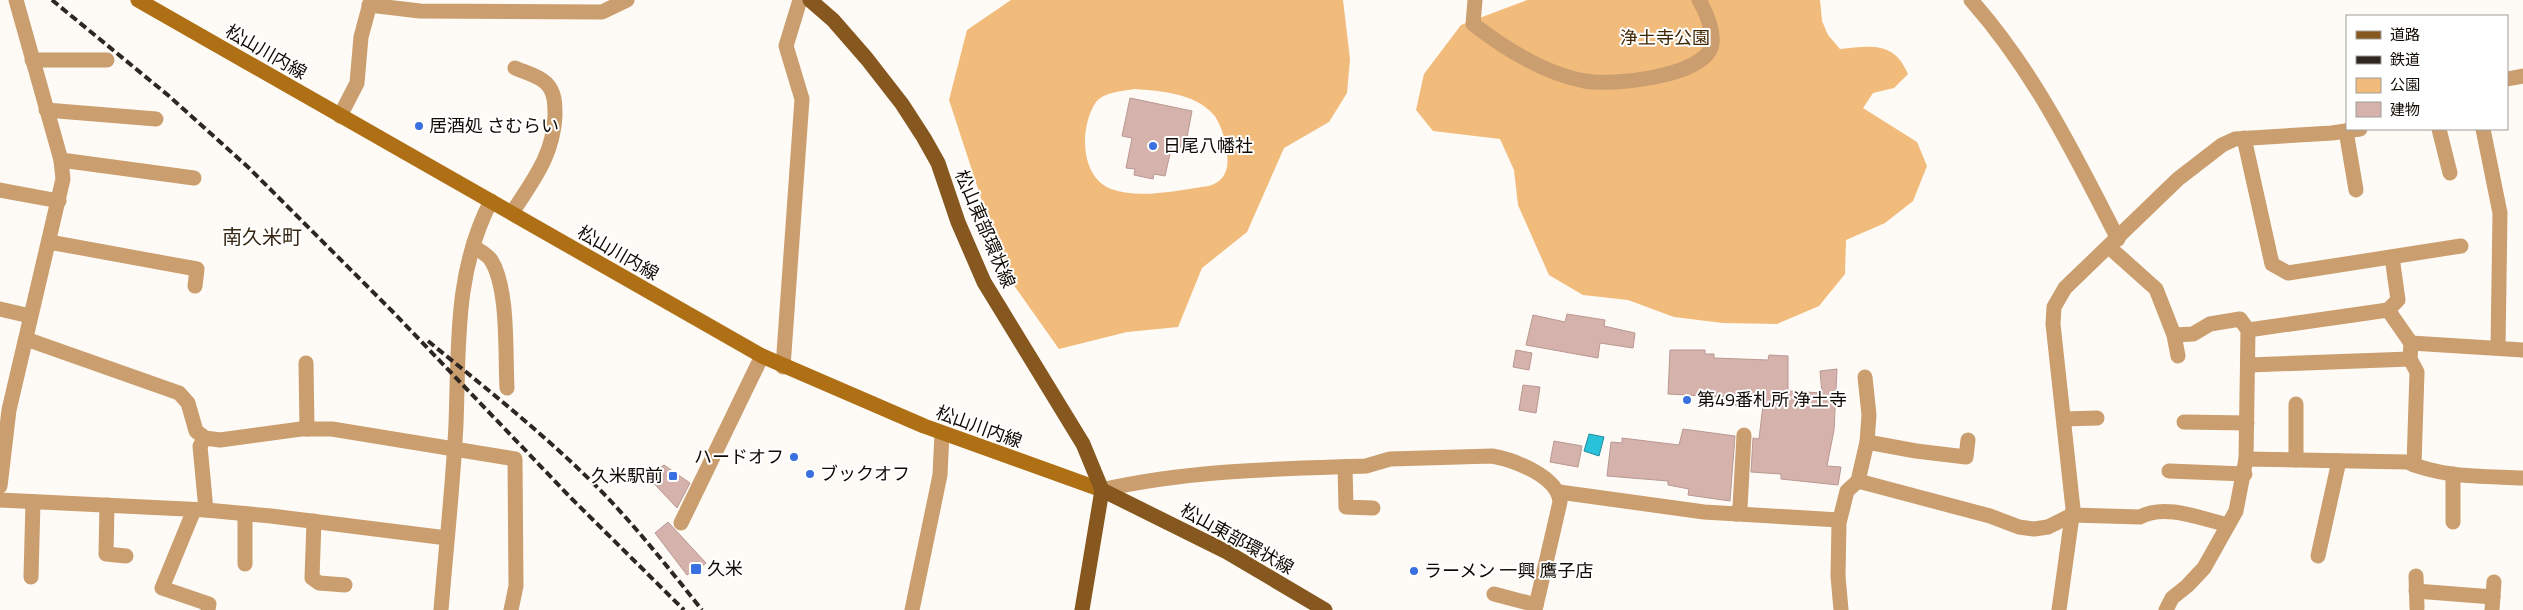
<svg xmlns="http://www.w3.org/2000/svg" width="2523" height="610" font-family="'Titillium Web','Noto Sans JP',sans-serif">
<rect width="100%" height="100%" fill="#fefaf5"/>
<g fill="#f1bb7b" fill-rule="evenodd">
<path d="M1011 0H1343L1350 59 1347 93 1329 122 1284 148 1247 232 1202 268 1178 327 1127 332 1059 349 1006 274 949 100 967 30ZM1135 89C1161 91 1194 93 1213 114 1223 125 1231 157 1226 171 1222 182 1212 186 1202 187 1174 191 1139 199 1111 189 1080 177 1079 127 1096 102 1104 92 1123 91 1135 89Z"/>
<path d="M1527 0H1820L1822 21 1828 35 1840 49C1871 46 1894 41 1908 74L1894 88 1873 93 1863 108 1917 142 1927 166 1913 201 1885 223 1846 240 1845 274 1819 306 1777 324 1723 323 1674 317 1628 300 1583 295 1549 275 1518 205 1514 170 1500 139 1433 131 1416 110 1424 74 1461 25Z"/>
</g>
<polygon fill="#28c2db" stroke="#218b9a" points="1589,434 1604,437 1599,456 1584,451"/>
<g fill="#d5b2ab" stroke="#ba9892">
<polygon points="1130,98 1192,111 1185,148 1172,145 1165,176 1154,174 1153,179 1134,175 1135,169 1126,168 1132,138 1122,136"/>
<polygon points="1567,314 1605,320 1604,326 1635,333 1633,348 1600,343 1598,358 1526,345 1533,315 1565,322"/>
<polygon points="1516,350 1532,353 1529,370 1513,367"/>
<polygon points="1670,350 1705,350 1705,354 1714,354 1714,358 1768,360 1769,355 1788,356 1788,391 1822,393 1820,371 1837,369 1834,430 1827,466 1841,467 1838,485 1781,479 1781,474 1751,472 1753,438 1759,439 1763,405 1730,405 1730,401 1722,401 1722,397 1668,394"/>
<polygon points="1523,385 1540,387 1536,413 1519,410"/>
<polygon points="1683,429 1735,436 1730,501 1688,495 1689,489 1668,485 1668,481 1607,476 1611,442 1622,443 1622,438 1679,445"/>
<polygon points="1554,441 1582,446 1578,467 1550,462"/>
<polygon points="664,465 690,483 677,508 647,476"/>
<polygon points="668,522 706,563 691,575 690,573 687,575 655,533"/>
</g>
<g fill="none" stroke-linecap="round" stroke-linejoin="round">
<g stroke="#ca9e6e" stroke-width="15">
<path d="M1475 0 1473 24C1504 48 1546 74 1585 81 1613 86 1695 77 1710 50 1717 36 1706 12 1699 0"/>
<path d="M1971 0C2034 71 2075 155 2118 239"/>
<polyline points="369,5 420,11 602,12 627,0"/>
<polyline points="32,60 107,60"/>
<polyline points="2507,79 2523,76"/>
<polyline points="46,110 156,119"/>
<polyline points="340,116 357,83 361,37 371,0"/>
<polyline points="2439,129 2450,173"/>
<polyline points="2483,129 2500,213 2498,347"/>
<polyline points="2346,131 2356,190"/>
<polyline points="2244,138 2272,264 2288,273 2461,246"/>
<polyline points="61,160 194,178"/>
<polyline points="0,190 59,201"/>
<path d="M512 213C533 180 553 156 555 116 555 103 555 92 546 83 539 76 524 72 515 68"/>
<polyline points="49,242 197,269 195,286"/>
<path d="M473 246C478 250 487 254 491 260 509 289 505 353 507 388"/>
<polyline points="2109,247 2156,289 2174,335 2178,356"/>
<polyline points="0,309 30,316"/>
<polyline points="2388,310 2411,343"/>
<polyline points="2248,330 2388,310 2398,300 2392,257"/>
<polyline points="26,339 179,393 188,403 196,431 205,438 220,440 301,429 332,429 515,459 516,586 511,610"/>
<polyline points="2410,359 2417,372 2414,465"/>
<polyline points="306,363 307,429"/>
<polyline points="2249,365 2410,359 2411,343 2523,350"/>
<polyline points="783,367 802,99 786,46 800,0"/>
<polyline points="2296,404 2296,460"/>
<polyline points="2064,419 2097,418"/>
<polyline points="2184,422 2247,423"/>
<polyline points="205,438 200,446 206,510"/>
<polyline points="1867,442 1916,451 1966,457 1968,440"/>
<path d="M2246 459 2407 462C2443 478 2484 476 2523 478"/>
<polyline points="1345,467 1346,507 1373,508"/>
<polyline points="2169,471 2245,474"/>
<polyline points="2453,474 2453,522"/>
<path d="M1858 481 1990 516 2019 527 2034 529 2048 527 2072 515 2140 517C2165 503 2202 519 2228 525"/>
<polyline points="0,486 9,410 63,179 61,160 16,0"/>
<path d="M1102 490C1189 470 1278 469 1366 466L1390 459 1492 456C1514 460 1558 476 1560 502L1535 610"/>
<polyline points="1559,492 1704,512 1839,520"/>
<polyline points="0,500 206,510 271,516 447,538"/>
<polyline points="107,505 106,554 126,556"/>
<polyline points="194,510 162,588 209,604 208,610"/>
<polyline points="245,514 245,564"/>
<polyline points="1736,514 1740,507 1744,435"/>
<polyline points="314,521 312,578 319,583 345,585"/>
<polyline points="681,523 762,356"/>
<polyline points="2318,556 2339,461"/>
<polyline points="2416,576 2417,608"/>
<polyline points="31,577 33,502"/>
<polyline points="2416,591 2493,597"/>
<polyline points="1494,594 1536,605"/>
<path d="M441 610C446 548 453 486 456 424 459 347 454 272 491 201"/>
<polyline points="912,610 940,475 942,433"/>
<polyline points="1841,610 1838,576 1839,523 1847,491 1858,481 1867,442 1869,415 1865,377"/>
<polyline points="2059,610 2073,509 2053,324 2054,307 2065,288 2178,179 2222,145 2235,139 2332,133 2360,129"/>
<polyline points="2166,610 2172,598 2187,586 2204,568 2236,511 2246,459 2248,330 2240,319 2210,324 2193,334 2174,335"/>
<polyline points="2492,610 2494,582"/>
</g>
<polyline stroke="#af7015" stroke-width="15" points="138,0 762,356 924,426 1102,490"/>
<g stroke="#86581f" stroke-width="15">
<polyline points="810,0 833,20 867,59 902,104 924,138 938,163 958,222 984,282 1083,444 1102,490 1082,610"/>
<polyline points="1102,490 1227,552 1325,610"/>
</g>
<g stroke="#2e2721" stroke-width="4" stroke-dasharray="8 4" stroke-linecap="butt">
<polyline points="52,0 169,96 249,168 393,312 571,498 684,610"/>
<path d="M428 341C483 386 539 430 590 480 631 520 666 565 702 610"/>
</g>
</g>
<g fill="#3a70df" stroke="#fff" stroke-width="2">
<circle cx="419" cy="126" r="5"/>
<circle cx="1153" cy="146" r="5"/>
<circle cx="1687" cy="400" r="5"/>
<circle cx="794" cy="457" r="5"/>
<circle cx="810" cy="474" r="5"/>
<rect x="668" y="471" width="10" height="10" rx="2.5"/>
<rect x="690" y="563" width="12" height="12" rx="2.5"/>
<circle cx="1414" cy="571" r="5"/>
</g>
<g text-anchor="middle" stroke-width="4" stroke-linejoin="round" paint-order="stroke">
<g font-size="18" fill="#412804" stroke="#fff">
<text x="1665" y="44">浄土寺公園</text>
</g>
<g font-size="18" fill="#110a03" stroke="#fff">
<text transform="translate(266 52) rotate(30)" y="6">松山川内線</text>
<text transform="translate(985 229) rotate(67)" y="6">松山東部環状線</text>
<text transform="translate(618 253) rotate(30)" y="6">松山川内線</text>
<text transform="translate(979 427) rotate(20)" y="6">松山川内線</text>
<text transform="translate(1237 539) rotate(29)" y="6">松山東部環状線</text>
</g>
<g font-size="18" fill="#110a03" stroke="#fff" text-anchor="start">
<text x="429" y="132">居酒処 さむらい</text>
<text x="1163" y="152">日尾八幡社</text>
<text x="1697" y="406">第49番札所 浄土寺</text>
<text x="784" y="463" text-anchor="end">ハードオフ</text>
<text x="820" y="480">ブックオフ</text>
<text x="663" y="482" text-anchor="end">久米駅前</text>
<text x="707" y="575">久米</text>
<text x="1424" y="577">ラーメン 一興 鷹子店</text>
</g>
<g font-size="20" fill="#382713" stroke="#fff">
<text x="262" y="244">南久米町</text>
</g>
</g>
<rect x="2346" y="15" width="162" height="115" fill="#ffffff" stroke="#a09d9a"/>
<rect x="2356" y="31" width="25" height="8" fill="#86581f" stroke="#a09d9a"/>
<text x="2390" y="40" font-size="15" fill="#110a03">道路</text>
<rect x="2356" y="56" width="25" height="8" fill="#2e2721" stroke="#a09d9a"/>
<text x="2390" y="65" font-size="15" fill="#110a03">鉄道</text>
<rect x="2356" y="78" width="25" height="15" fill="#f1bb7b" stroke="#a09d9a"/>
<text x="2390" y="90" font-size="15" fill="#110a03">公園</text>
<rect x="2356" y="102" width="25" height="15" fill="#d5b2ab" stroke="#a09d9a"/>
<text x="2390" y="115" font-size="15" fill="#110a03">建物</text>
</svg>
